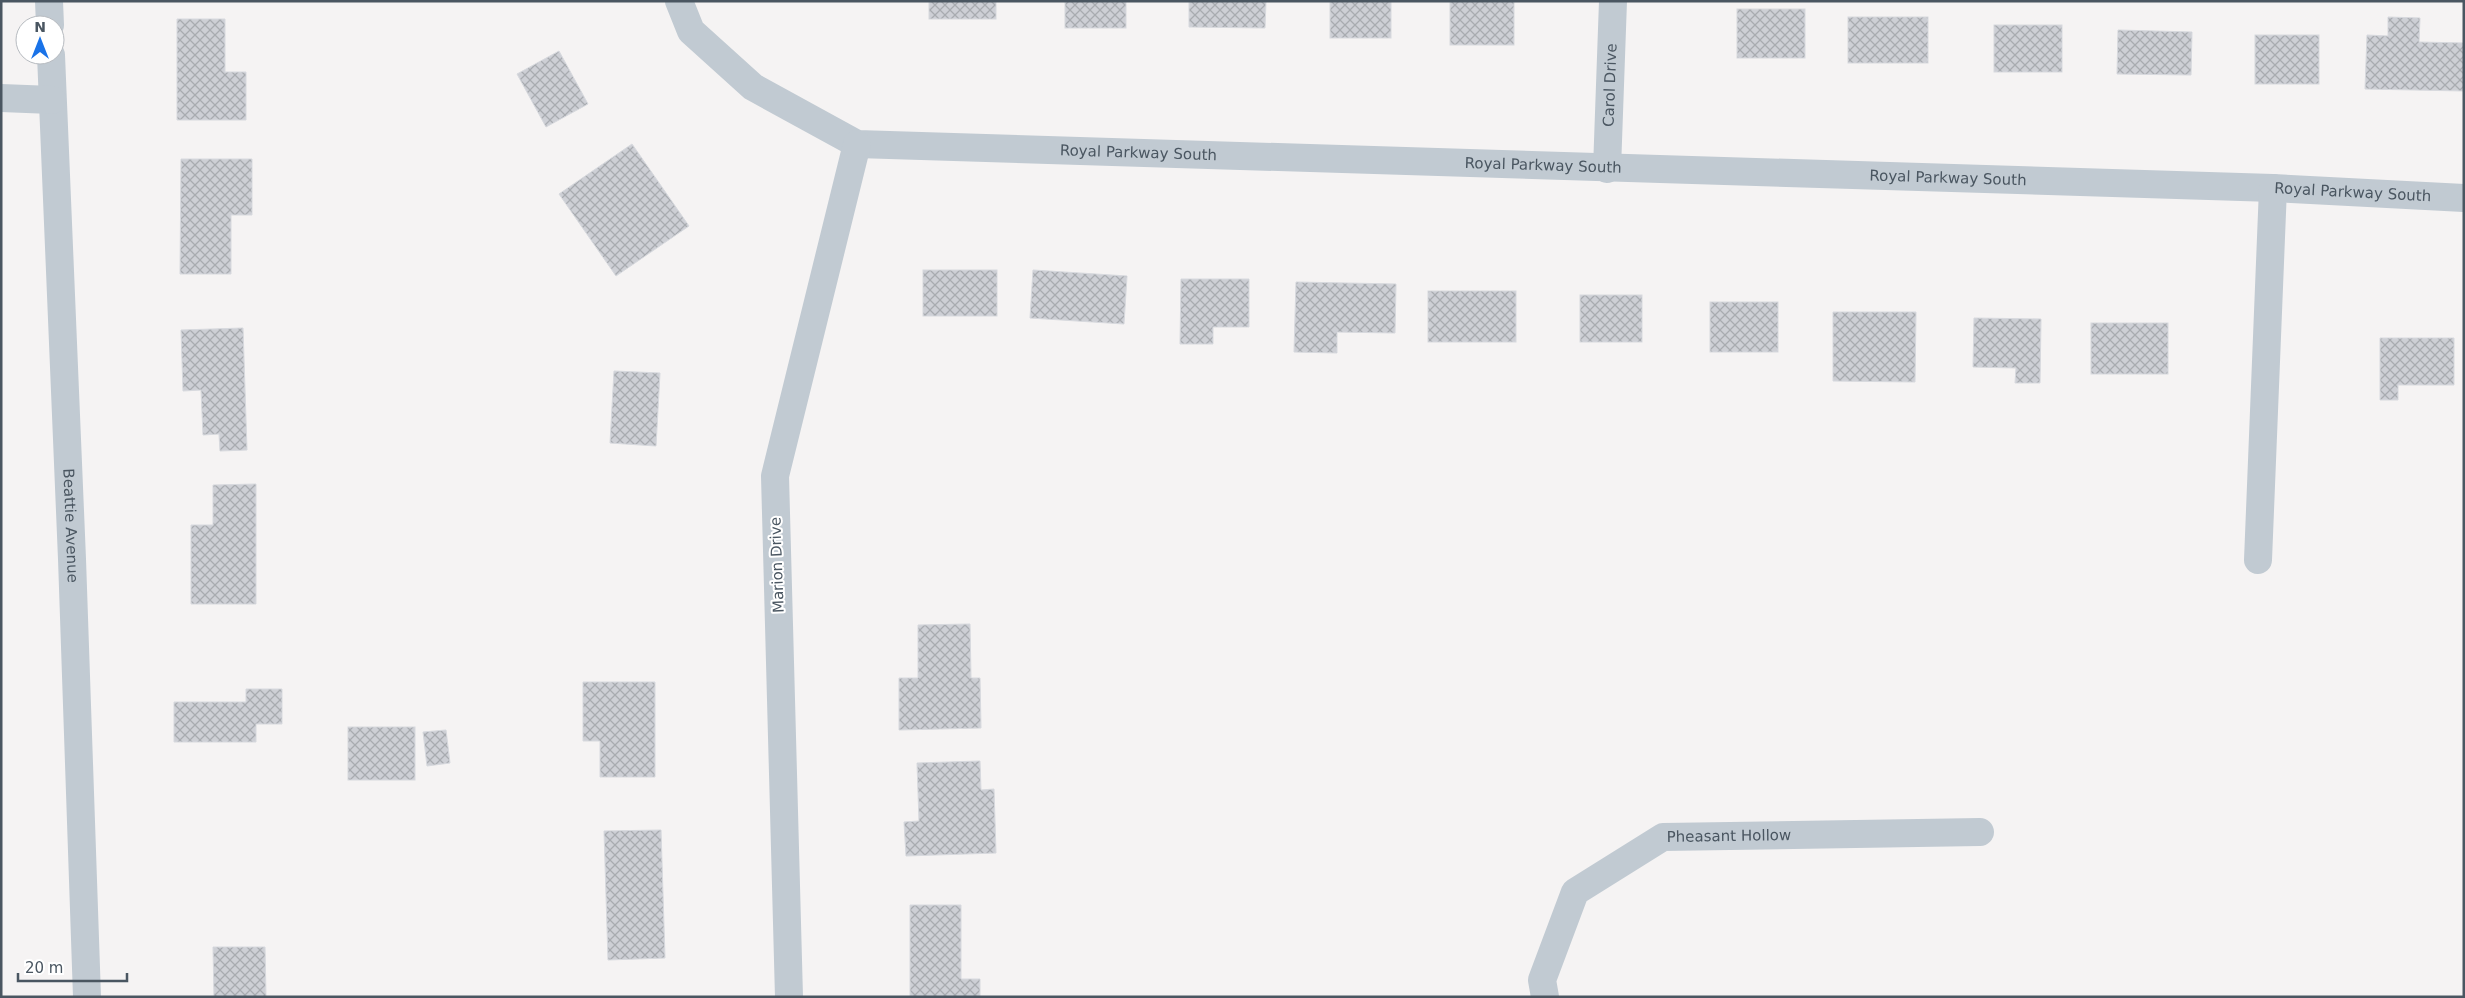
<svg xmlns="http://www.w3.org/2000/svg" width="2465" height="998" font-family="'DejaVu Sans',sans-serif">
<defs>
<pattern id="building-cross-hatch" width="8" height="8" patternUnits="userSpaceOnUse" patternTransform="scale(1.25)"><rect width="8" height="8" fill="#cdcfd5"/><path d="M0 0l8 8M0 8l8-8" fill="none" stroke="#a8abb0"/></pattern>
</defs>
<rect width="100%" height="100%" fill="#f5f3f3"/>
<g fill="url(#building-cross-hatch)" stroke="#d7d9de">
<rect x="929" y="1" width="67" height="18"/>
<rect x="1065" y="1" width="61" height="27"/>
<polygon points="1189,1 1266,1 1265,28 1189,27"/>
<rect x="1330" y="1" width="61" height="37"/>
<rect x="1450" y="1" width="64" height="44"/>
<rect x="1737" y="9" width="68" height="49"/>
<rect x="1848" y="17" width="80" height="46"/>
<polygon points="2388,17 2420,18 2419,42 2464,43 2464,91 2365,89 2367,35 2388,36"/>
<polygon points="177,19 225,19 225,72 246,72 246,120 177,120"/>
<rect x="1994" y="25" width="68" height="47"/>
<polygon points="2118,30 2192,32 2191,75 2117,74"/>
<rect x="2255" y="35" width="64" height="49"/>
<polygon points="559,51 588,104 546,127 517,74"/>
<polygon points="632,144 689,226 616,276 559,194"/>
<polygon points="181,159 252,159 252,215 231,215 231,274 180,274"/>
<rect x="923" y="270" width="74" height="46"/>
<polygon points="1033,270 1127,276 1124,324 1030,318"/>
<polygon points="1181,279 1249,279 1249,327 1213,327 1213,344 1180,344"/>
<polygon points="1296,282 1396,284 1395,333 1337,332 1337,353 1294,352"/>
<rect x="1428" y="291" width="88" height="51"/>
<rect x="1580" y="295" width="62" height="47"/>
<rect x="1710" y="302" width="68" height="50"/>
<polygon points="1833,312 1916,312 1915,382 1833,381"/>
<polygon points="1974,318 2041,319 2040,383 2015,383 2016,368 1973,367"/>
<rect x="2091" y="323" width="77" height="51"/>
<polygon points="243,328 247,450 220,451 219,434 203,435 201,390 183,391 181,330"/>
<polygon points="2380,338 2454,338 2454,385 2398,385 2398,400 2380,400"/>
<polygon points="614,371 660,373 656,446 610,443"/>
<polygon points="256,484 256,604 191,604 191,525 213,525 213,485"/>
<polygon points="970,624 971,678 980,678 981,728 899,730 899,678 918,678 918,625"/>
<polygon points="583,682 655,682 655,777 600,777 600,741 583,741"/>
<polygon points="246,689 282,689 282,724 256,724 256,742 174,742 174,702 246,702"/>
<rect x="348" y="727" width="67" height="53"/>
<polygon points="446,730 450,763 427,766 423,732"/>
<polygon points="980,761 981,790 994,789 996,853 906,856 904,822 919,821 917,763"/>
<polygon points="661,830 665,958 608,960 604,831"/>
<polygon points="910,905 961,905 961,979 980,979 980,997 910,997"/>
<polygon points="213,947 265,947 266,997 214,997"/>
</g>
<g fill="none" stroke-linecap="round" stroke-linejoin="round">
<g stroke="#c1cad2" stroke-width="28">
<path id="s1" d="M679 1 691 31 753 87 857 144 2273 188 2464 198"/>
<path id="s2" d="M1607 169 1613 1"/>
<polyline points="2258,560 2273,188"/>
<polyline points="789,997 775,476 857,144"/>
<path id="s3" d="M1545 997 1542 980 1575 892 1663 837 1980 832"/>
</g>
<g stroke="#c1cad2" stroke-width="28">
<polyline points="49,1 50,25"/>
<path id="s4" d="M51 55 72 559 87 997"/>
<polyline points="1,98 52,100"/>
</g>
</g>
<g text-anchor="middle" stroke-width="4" stroke-linejoin="round" paint-order="stroke">
<g font-size="15" fill="#4a5661" stroke="#fff">
<text dy="5" stroke="none"><textPath href="#s2" startOffset="84">Carol Drive</textPath></text>
<text dy="5" stroke="none"><textPath href="#s1" startOffset="516">Royal Parkway South</textPath></text>
<text dy="5" stroke="none"><textPath href="#s1" startOffset="921">Royal Parkway South</textPath></text>
<text dy="5" stroke="none"><textPath href="#s1" startOffset="1326">Royal Parkway South</textPath></text>
<text dy="5" stroke="none"><textPath href="#s1" startOffset="1731">Royal Parkway South</textPath></text>
<text dy="5" stroke="none"><textPath href="#s4" startOffset="471">Beattie Avenue</textPath></text>
<text transform="translate(777 565) rotate(-92)" y="5">Marion Drive</text>
<text dy="5" stroke="none"><textPath href="#s3" startOffset="281">Pheasant Hollow</textPath></text>
</g>
</g>
<rect width="2465" height="998" fill="none" stroke="#4a5661" stroke-width="5"/>
<g transform="translate(40 40)"><circle r="24" fill="#ffffff" stroke="#b7bbc0"/>
<path d="M0-4L9 19L0 12L-9 19Z" fill="#1a73e8"/>
<text y="-8" font-size="14" font-weight="bold" text-anchor="middle" fill="#4a5661">N</text>
</g>
<path d="M18 973v8h109v-8" fill="none" stroke="#4a5661" stroke-width="2.5"/>
<text x="25" y="973" font-size="15" fill="#4a5661" stroke="#ffffff" stroke-width="4" paint-order="stroke">20 m</text>
</svg>
